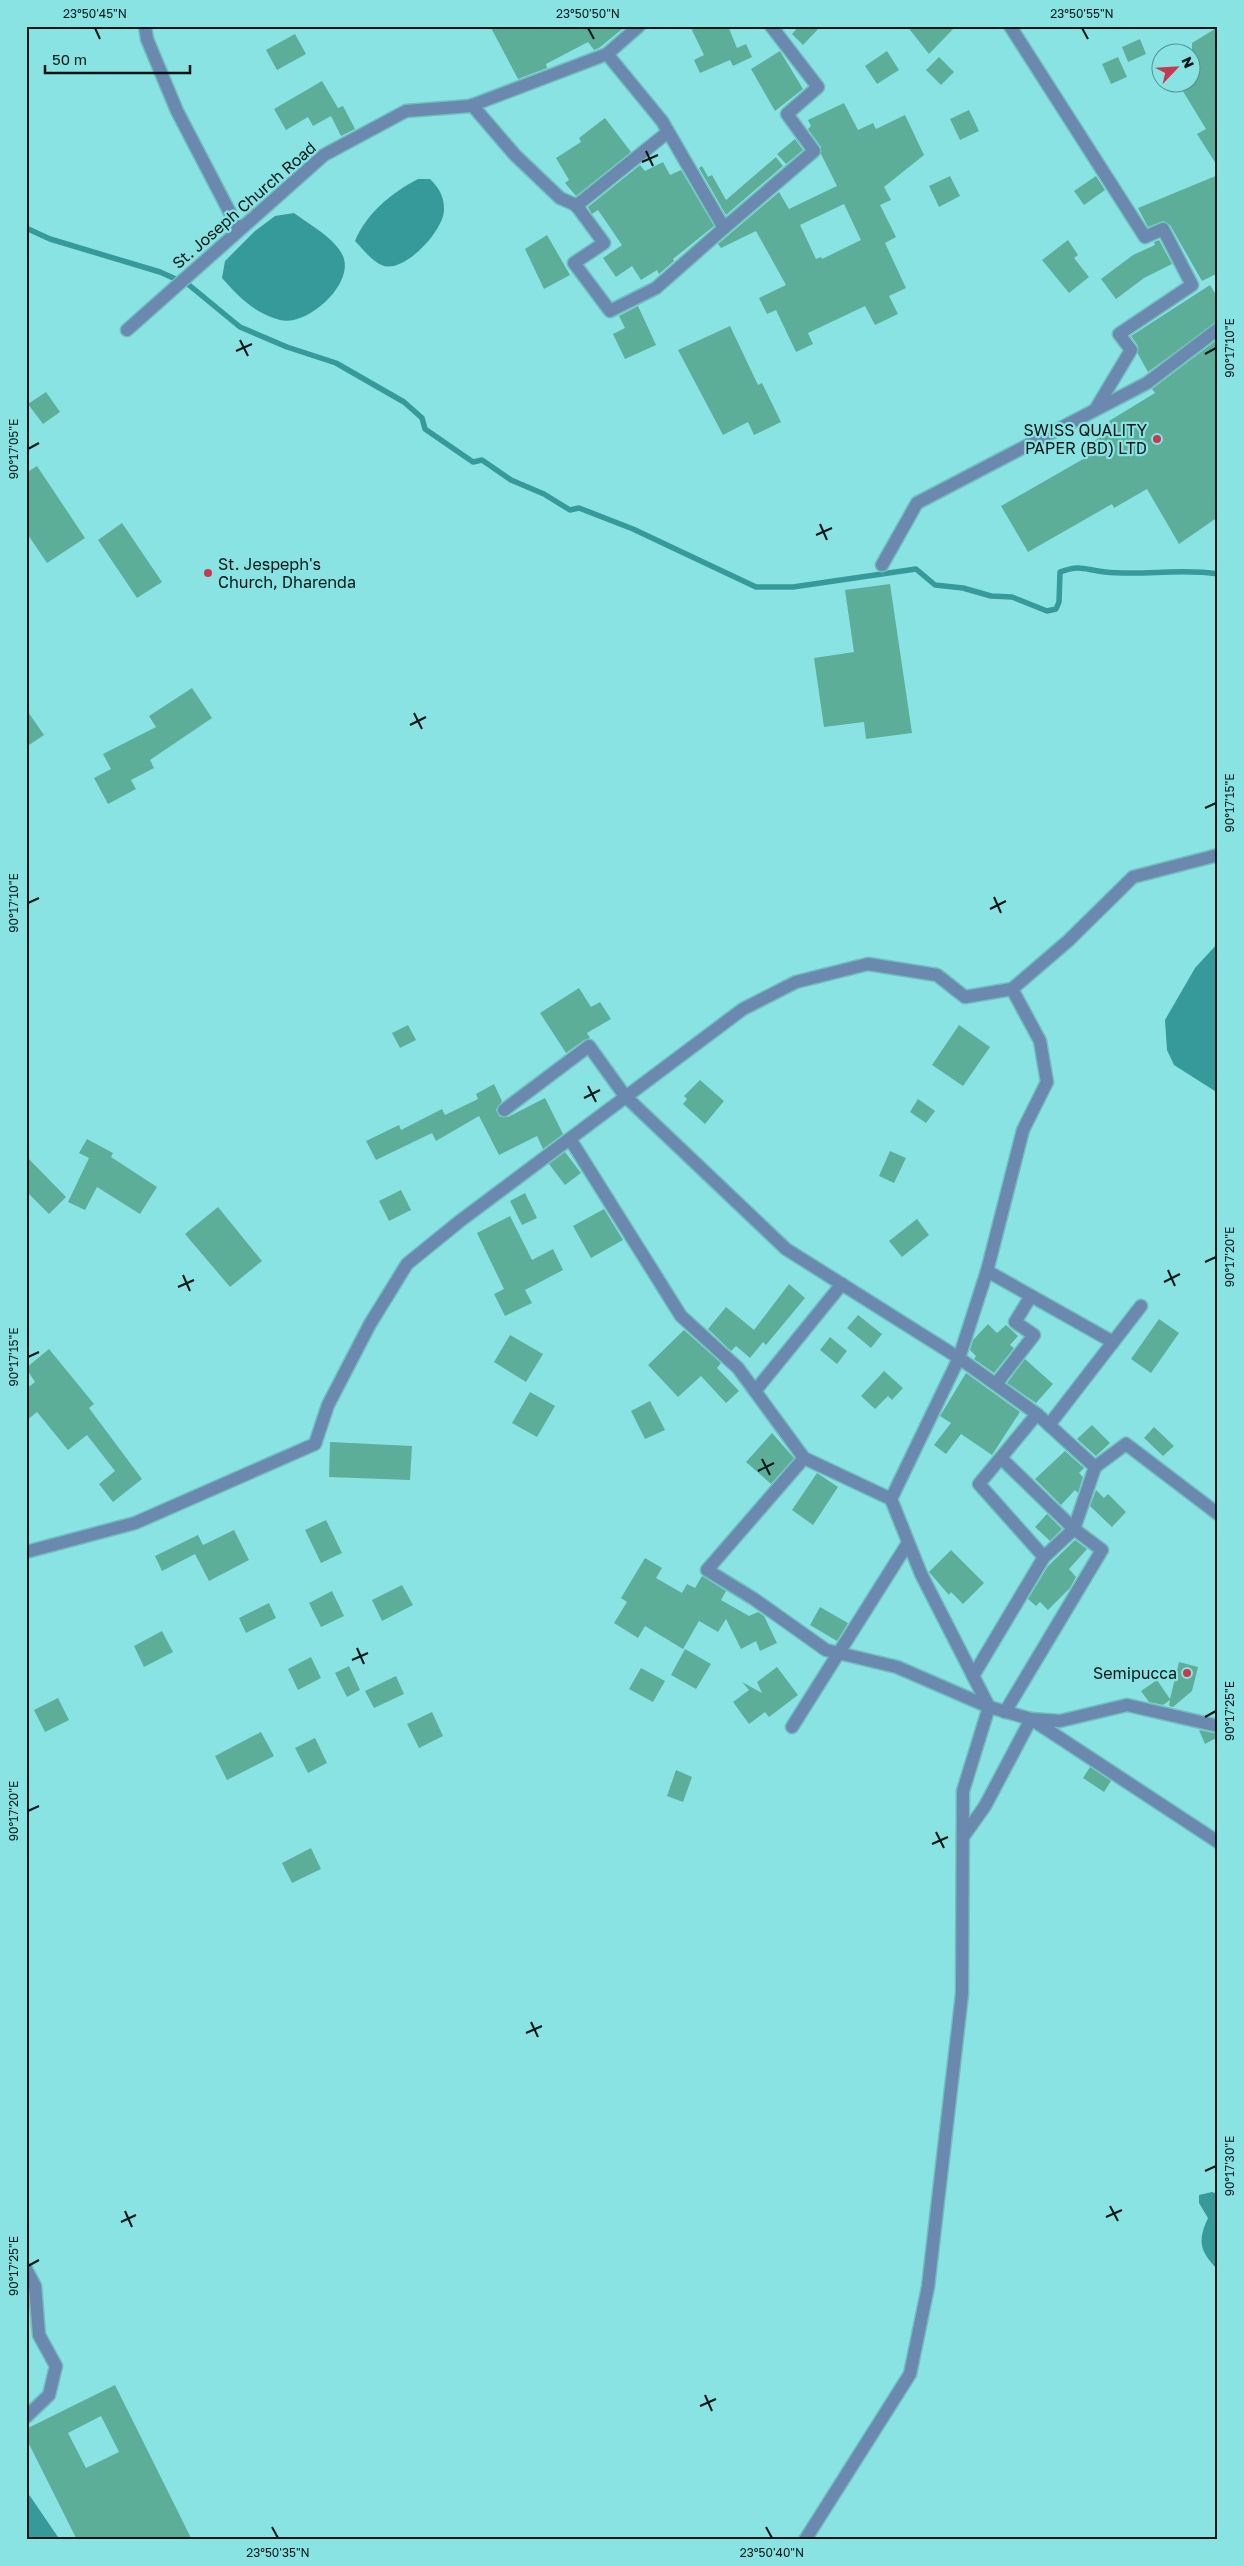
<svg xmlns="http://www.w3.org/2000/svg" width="1244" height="2566" font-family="'Golos Text',sans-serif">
<rect width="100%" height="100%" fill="#8ae3e3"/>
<g fill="#369a9b">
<path d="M418 179H430C439 188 444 196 444 209 445 229 406 272 384 266 372 262 364 250 355 241 367 213 391 193 418 179Z"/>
<path d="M294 213C310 225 335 238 343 256 355 284 307 327 280 320 254 313 239 297 222 278L225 261 255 231 275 216Z"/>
<polygon points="1218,943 1218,1093 1174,1065 1167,1050 1165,1020 1195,968"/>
<path d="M1212 2192 1218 2194V2270C1200 2251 1197 2242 1208 2218L1199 2203V2195Z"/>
<polygon points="26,2493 30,2496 60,2540 26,2540"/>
</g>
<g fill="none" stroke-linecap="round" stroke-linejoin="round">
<path stroke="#369a9b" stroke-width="5.5" d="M26 228 50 239 160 272 189 285 240 327 287 347 336 363 404 402 422 418 425 429 473 462 482 460 511 480 544 494 570 510 579 508 633 529 756 587H793L916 569 935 585 963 588 991 596 1012 597 1047 611 1056 609 1059 602 1060 572C1082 564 1084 570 1105 572 1142 576 1180 568 1218 574"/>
</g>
<g fill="#5dae99" fill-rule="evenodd">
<polygon points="490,26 626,26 599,48 594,50 588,42 546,64 547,68 518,79"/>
<polygon points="690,26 728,26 737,48 746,44 752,57 733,66 730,60 700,73 694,60 704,55"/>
<polygon points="799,26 821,26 803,45 792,34"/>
<polygon points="907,26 956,26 929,54"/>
<polygon points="1218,27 1218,167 1197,134 1206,129 1181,88 1192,82 1192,43"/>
<polygon points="295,34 306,54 277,70 266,50"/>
<polygon points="1140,39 1146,54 1128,62 1122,47"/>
<polygon points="780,51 803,89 775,111 751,69"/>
<polygon points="887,51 899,70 877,84 865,66"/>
<polygon points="939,57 954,72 941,85 926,70"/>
<polygon points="1118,57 1127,77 1111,84 1102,64"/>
<polygon points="322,81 338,108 343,106 355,129 341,136 331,116 313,126 308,117 286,130 274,109"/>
<path d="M844 103 858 130 873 123 876 129 905 115 924 155 884 187 891 200 880 205 896 237 885 243 906 288 889 296 898 314 875 325 865 306 808 333 813 344 796 352 776 310 767 314 759 298 786 285 756 231 721 248 718 244 779 192 789 209 837 186 821 154V147L808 129 811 126 808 120ZM844 204 861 240 822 259 821 257 816 259 800 225Z"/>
<polygon points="969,110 979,131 960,140 950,119"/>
<polygon points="605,118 631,152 576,196 565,183 569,180 556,158 581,142 579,138"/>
<polygon points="795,139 803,150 786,164 777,154"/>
<polygon points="776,157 783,166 726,215 699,168 702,166 708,177 712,175 726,200"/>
<polygon points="663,162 670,175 681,170 714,226 673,259 674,261 659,274 657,270 641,280 632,266 616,277 603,258 622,245 598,210 592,214 588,207 640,165 645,171"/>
<polygon points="1218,175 1218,273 1202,281 1170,225 1163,221 1148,227 1138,208"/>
<polygon points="950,176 960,196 939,207 929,186"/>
<polygon points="1096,176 1105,190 1084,205 1074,191"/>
<polygon points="547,235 570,275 544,289 525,249"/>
<polygon points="1068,240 1078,255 1074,258 1089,277 1069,293 1042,260"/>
<polygon points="1159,240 1172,264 1144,278 1116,299 1101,279 1133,255 1155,245 1154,242"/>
<polygon points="1210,285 1218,298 1218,321 1148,372 1138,354 1138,346 1131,336"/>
<polygon points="638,306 656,345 625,359 613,334 625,328 619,316"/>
<polygon points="730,326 758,385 762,383 781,422 754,435 748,422 723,435 678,350"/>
<polygon points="1218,339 1218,517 1179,544 1147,489 1114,508 1112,504 1028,552 1001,506 1085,458 1081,449 1114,429 1109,421 1155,393 1152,389"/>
<polygon points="46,392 60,412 43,424 28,404"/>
<polygon points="37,466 85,538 47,563 26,532 26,473"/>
<polygon points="122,523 162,582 137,598 98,540"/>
<polygon points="890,584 912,733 866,739 864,722 824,727 814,658 854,652 845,590"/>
<polygon points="192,688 212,718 150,760 154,768 131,780 136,789 108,804 94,778 111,769 103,754 156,727 149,716"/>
<polygon points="26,709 44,735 26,747"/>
<polygon points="579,988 591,1007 600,1002 611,1019 587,1033 590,1038 584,1040 566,1053 540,1013"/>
<polygon points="408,1025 416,1040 400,1048 392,1033"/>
<polygon points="959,1025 990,1047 963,1086 932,1065"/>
<polygon points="700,1080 724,1101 705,1124 683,1104 687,1099 684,1096"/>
<polygon points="494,1084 502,1101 496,1110 500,1117 508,1117 545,1098 563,1134 543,1149 537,1136 499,1155 479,1116 436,1141 432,1133 376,1160 366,1141 399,1125 401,1130 442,1109 445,1115 478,1099 476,1094"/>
<polygon points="918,1099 935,1111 926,1123 910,1112"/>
<polygon points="87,1139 113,1153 111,1157 157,1187 140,1214 97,1187 85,1210 68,1202 89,1158 79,1153"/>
<polygon points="890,1151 906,1158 894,1183 879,1176"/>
<polygon points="565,1152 581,1173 565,1185 549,1164"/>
<polygon points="26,1156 66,1197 49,1214 26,1191"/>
<polygon points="401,1190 411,1210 389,1221 379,1201"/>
<polygon points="525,1193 537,1218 522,1225 510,1201"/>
<polygon points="218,1207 262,1261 230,1287 185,1234"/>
<polygon points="604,1209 623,1240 591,1258 573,1226"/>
<polygon points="510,1216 532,1260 553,1249 563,1270 525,1290 532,1303 505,1316 494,1294 504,1289 477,1233"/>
<polygon points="917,1219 929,1235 902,1257 889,1241"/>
<polygon points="789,1284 805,1298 766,1345 763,1342 750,1358 736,1346 731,1351 708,1329 726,1307 754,1330"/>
<polygon points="858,1315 882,1334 871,1348 847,1328"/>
<polygon points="1159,1319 1179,1333 1151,1373 1131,1359"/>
<polygon points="988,1324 997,1333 1006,1325 1018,1336 1010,1345 1014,1348 994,1373 974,1359 976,1356 970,1350 973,1340"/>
<polygon points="684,1330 721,1363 717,1368 739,1391 726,1403 701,1376 678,1397 648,1365"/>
<polygon points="510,1335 543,1354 526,1382 494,1362"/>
<polygon points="830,1337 847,1351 837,1364 820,1350"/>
<polygon points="49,1349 94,1404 89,1408 142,1479 113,1502 99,1484 115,1471 87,1435 68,1450 37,1412 26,1421 26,1389 35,1382 26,1368"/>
<polygon points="1025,1359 1053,1384 1036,1403 1007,1383"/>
<polygon points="884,1371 903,1388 892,1400 888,1396 875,1409 861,1396"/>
<polygon points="966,1373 1020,1412 992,1455 961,1434 946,1454 934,1445 951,1423 940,1416"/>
<polygon points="530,1392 555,1406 537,1437 512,1423"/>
<polygon points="650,1401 665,1430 645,1439 631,1411"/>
<polygon points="1092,1425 1110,1443 1096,1456 1077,1439"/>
<polygon points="1154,1427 1174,1446 1163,1456 1144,1438"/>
<polygon points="772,1433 794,1458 771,1484 746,1462"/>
<polygon points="330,1442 412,1446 410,1480 329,1477"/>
<polygon points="1065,1451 1084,1468 1079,1473 1083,1477 1078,1493 1075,1490 1061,1505 1035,1479"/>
<polygon points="817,1473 838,1487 813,1525 792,1510"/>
<polygon points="1096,1490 1104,1498 1108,1494 1126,1512 1112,1527 1090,1506"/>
<polygon points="1047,1514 1062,1529 1050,1541 1035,1527"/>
<polygon points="326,1520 342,1553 321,1563 305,1530"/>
<polygon points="234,1530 249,1560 209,1581 195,1554 162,1571 155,1556 198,1535 203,1545"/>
<polygon points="1075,1540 1087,1549 1069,1569 1076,1577 1070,1588 1048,1610 1040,1602 1036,1606 1028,1599 1048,1566"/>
<polygon points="951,1550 984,1583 963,1604 951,1592 949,1595 929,1572"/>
<polygon points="645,1558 662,1568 656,1578 682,1593 687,1584 695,1588 702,1576 726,1591 721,1600 749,1616 758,1612 764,1616 777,1643 760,1651 756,1641 741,1649 726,1619 718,1632 699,1621 683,1649 645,1626 638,1638 614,1623 627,1602 621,1598"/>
<polygon points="402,1585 413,1605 382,1621 372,1600"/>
<polygon points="332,1591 344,1616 321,1627 309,1603"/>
<polygon points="269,1603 276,1618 246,1633 239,1618"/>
<polygon points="820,1607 848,1623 837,1641 810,1625"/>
<polygon points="162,1631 173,1652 144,1667 134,1646"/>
<polygon points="685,1649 711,1664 696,1689 671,1675"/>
<polygon points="311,1657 321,1678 298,1690 288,1669"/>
<polygon points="1179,1662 1198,1667 1192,1691 1173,1707 1169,1706 1170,1700 1163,1705 1149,1702 1141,1691 1157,1680 1170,1699"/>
<polygon points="349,1666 360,1690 347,1697 335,1673"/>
<polygon points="777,1667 798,1695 769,1717 765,1712 749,1724 733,1702 749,1690 742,1682 762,1693 757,1682"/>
<polygon points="641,1668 665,1681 653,1702 629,1689"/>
<polygon points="396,1676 404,1694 374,1708 365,1691"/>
<polygon points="58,1698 69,1720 45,1732 34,1710"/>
<polygon points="432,1712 443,1736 419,1748 407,1724"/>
<polygon points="1199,1730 1218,1734 1218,1737 1205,1744"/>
<polygon points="261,1732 274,1756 227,1780 215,1756"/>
<polygon points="315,1738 327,1763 308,1773 295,1748"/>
<polygon points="1090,1767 1111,1781 1104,1792 1083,1778"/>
<polygon points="676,1770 692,1777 683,1802 667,1796"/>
<polygon points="311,1848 321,1869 292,1883 282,1863"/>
<path d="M115 2385 192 2540H77L26 2438V2429ZM101 2416 119 2452 86 2468 68 2433Z"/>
</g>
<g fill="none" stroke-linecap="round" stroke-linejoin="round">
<defs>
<g id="minor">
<polyline points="145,26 147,39 177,111 239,230"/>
<polyline points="1010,26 1145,237 1163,229 1192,285 1119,334 1131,350 1095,410"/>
<polyline points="607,54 662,121 724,228 814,151 787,114 818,87 771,26"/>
<polyline points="472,105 515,155 560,198 576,205 604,243 574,263 610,311 656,288 724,228"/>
<polyline points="576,206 668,132"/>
<polyline points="127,330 324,155 406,111 470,106 607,54 639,26"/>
<polyline points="882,565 917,503 1147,383 1218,329"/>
<polyline points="504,1110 589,1046 625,1096 786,1249 959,1358 1037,1414 1095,1467 1126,1444 1218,1514"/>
<polyline points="570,1139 681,1316 738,1368 804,1458"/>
<polyline points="987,1271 1113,1342"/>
<polyline points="996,1384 1034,1335 1015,1322 1031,1296"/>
<polyline points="755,1391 842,1284"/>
<polyline points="1049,1425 1141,1306"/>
<polyline points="1001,1458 1074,1529 1044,1557"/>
<polyline points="891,1499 804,1458 707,1570 754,1599 826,1650 897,1667 989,1707 1031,1719 985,1806 963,1837"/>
<polyline points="26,1552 135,1523 315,1444 328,1405 370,1324 407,1264 460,1221 743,1009 796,982 868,964 937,975 965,997 1012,989 1068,941 1133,877 1218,855"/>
<polyline points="973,1676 1044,1557 979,1484 1037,1414"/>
<polyline points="1005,1712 1102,1550 1074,1529 1095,1467"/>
<polyline points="1218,1726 1127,1705 1060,1721 1031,1719 1218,1842"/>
<polyline points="792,1727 908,1543"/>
<polyline points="26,2269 35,2286 39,2335 56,2366 49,2395 26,2417"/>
<polyline points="805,2540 910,2374 928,2287 962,1994 963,1791 989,1707 921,1574 891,1499 959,1358 987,1271 1023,1130 1047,1082 1040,1041 1012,989"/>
</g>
</defs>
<use href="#minor" stroke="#71bebe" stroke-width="15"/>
<use href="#minor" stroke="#6b88af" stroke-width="12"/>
</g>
<path fill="none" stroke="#001616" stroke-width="2" d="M95 28 100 39M588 28 594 39M1082 28 1088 39M646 151 653 166M642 162 658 155M240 340 248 356M236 351 252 344M1205 354 1216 348M28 449 39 443M820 524 827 540M816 535 832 528M414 713 422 729M410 725 426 717M1205 808 1216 803M994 897 1001 913M28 903 39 898M990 909 1006 901M588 1086 596 1102M584 1098 600 1090M1205 1262 1216 1257M1168 1270 1175 1286M183 1275 190 1291M1164 1282 1180 1274M178 1287 194 1280M28 1357 39 1352M762 1459 770 1475M758 1471 774 1463M357 1648 364 1664M352 1660 368 1653M1205 1717 1216 1711M28 1811 39 1806M936 1832 944 1848M932 1844 948 1837M531 2022 538 2037M526 2033 542 2026M1205 2171 1216 2166M1110 2206 1118 2221M125 2211 132 2227M1106 2217 1122 2210M121 2222 136 2215M28 2266 39 2260M705 2395 712 2411M700 2406 716 2399M272 2527 278 2538M766 2527 772 2538"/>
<g fill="#c83851" stroke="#8ae3e3" stroke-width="2">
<circle cx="1157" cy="439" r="5"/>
<circle cx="208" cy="573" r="5"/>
<circle cx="1187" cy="1673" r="5"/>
</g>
<g text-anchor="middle" stroke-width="4.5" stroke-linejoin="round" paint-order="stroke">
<g font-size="16" fill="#001616" stroke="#8ae3e3">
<text transform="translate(244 205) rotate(-41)" y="6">St. Joseph Church Road</text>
</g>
<g font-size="16" fill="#001616" stroke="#8ae3e3" text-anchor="end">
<text x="1147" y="436">SWISS QUALITY<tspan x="1147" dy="18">PAPER (BD) LTD</tspan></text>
<text x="218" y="570" text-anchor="start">St. Jespeph's<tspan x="218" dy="18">Church, Dharenda</tspan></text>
<text x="1177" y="1679">Semipucca</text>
</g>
</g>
<rect width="1244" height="2566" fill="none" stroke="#8ae3e3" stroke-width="55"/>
<g transform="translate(1176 68) rotate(65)"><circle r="24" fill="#8ae3e3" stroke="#539191"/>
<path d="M0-4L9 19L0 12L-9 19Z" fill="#c83851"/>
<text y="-8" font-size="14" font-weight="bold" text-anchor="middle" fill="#001616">N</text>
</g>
<path d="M45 65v8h145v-8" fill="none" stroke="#001616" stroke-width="2.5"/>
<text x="52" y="65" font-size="15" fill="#001616" stroke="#8ae3e3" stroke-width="4" paint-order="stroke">50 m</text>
<rect x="28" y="28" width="1188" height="2510" fill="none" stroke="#001616" stroke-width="2"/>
<g font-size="12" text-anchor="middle" fill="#001616">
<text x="95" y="18">23°50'45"N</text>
<text x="588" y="18">23°50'50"N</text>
<text x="1082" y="18">23°50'55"N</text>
<text transform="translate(1230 348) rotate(-90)" y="4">90°17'10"E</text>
<text transform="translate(14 449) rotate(-90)" y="4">90°17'05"E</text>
<text transform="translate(1230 803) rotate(-90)" y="4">90°17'15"E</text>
<text transform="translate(14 903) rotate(-90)" y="4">90°17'10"E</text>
<text transform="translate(1230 1257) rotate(-90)" y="4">90°17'20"E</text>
<text transform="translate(14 1357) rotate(-90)" y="4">90°17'15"E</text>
<text transform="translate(1230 1711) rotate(-90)" y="4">90°17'25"E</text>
<text transform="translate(14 1811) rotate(-90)" y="4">90°17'20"E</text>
<text transform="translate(1230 2166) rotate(-90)" y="4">90°17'30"E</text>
<text transform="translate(14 2266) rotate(-90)" y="4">90°17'25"E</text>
<text x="278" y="2557">23°50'35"N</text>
<text x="772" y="2557">23°50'40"N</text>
</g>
</svg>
